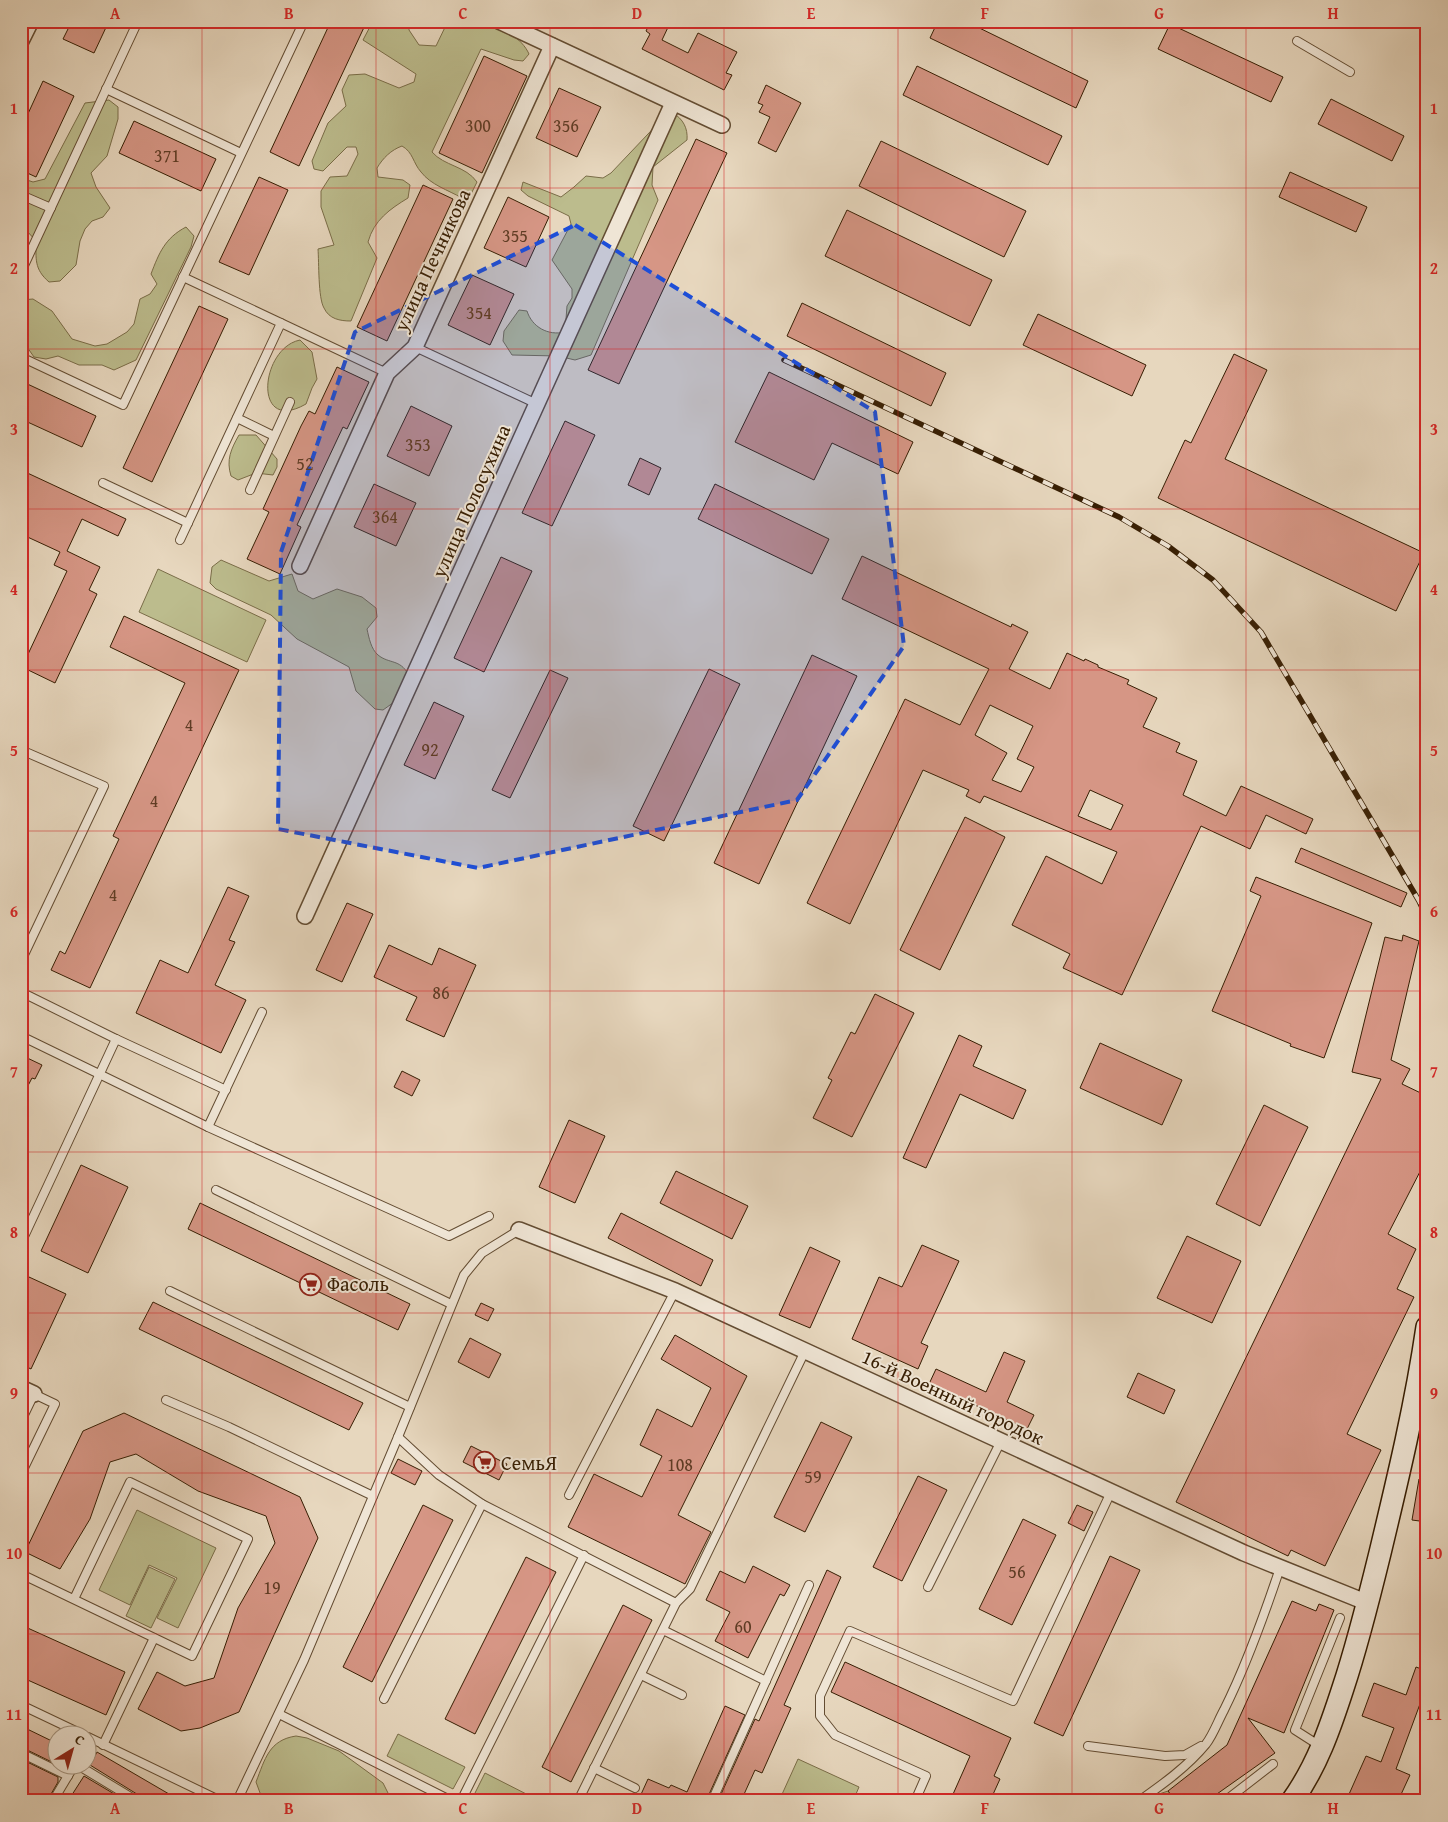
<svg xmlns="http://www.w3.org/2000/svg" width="1448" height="1822" font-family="'Gentium Book Plus',serif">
<rect width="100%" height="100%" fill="#e7d7be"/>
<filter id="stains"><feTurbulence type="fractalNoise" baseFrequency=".004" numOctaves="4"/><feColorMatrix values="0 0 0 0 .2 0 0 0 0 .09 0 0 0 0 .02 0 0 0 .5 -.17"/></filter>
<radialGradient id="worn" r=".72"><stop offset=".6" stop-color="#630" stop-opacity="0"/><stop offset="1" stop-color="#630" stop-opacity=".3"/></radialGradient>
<g fill="#bcbc8d" stroke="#7a6d48">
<path d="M373 21H409V30L419 45 436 46 448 21C459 21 474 19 484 22 501 26 522 38 529 54L523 61 514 60 481 49 432 152C444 166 466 166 477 182L470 196 462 198C448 190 431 185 421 172 413 163 413 152 402 146 391 150 383 158 377 168L378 177 403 180 410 185 408 198C390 209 374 220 368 242L377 258 351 321C340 321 329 319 324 308 318 298 319 262 318 249L334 245 321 207V191L330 177 347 176 358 154 356 147H347L323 171 314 169 312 161 328 123 346 106 342 90 349 75 365 74 399 88 414 82 416 74 363 40Z"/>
<path d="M109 100 118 107V119L107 156 91 173 96 187 110 208 103 217 92 221 85 229 80 241 76 265 60 281 49 282C34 269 36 259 36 240 16 225 21 201 21 178L33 182 45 179 85 103Z"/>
<path d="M673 113C683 119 688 128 687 140L653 167 652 185 658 200 591 355 575 360 558 356 512 355 503 341 504 331 519 310 527 311C532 327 548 336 565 332L567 306 572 298V289L552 260 571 224 569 216 528 196 521 190 523 182 561 197 574 187 586 176 603 178 611 173 666 115Z"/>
<path d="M186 227 194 236 191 247 136 360 114 370 102 365H79L58 356 46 359 34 357 27 347V335L21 330V300L33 299 52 311 72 339 95 346 107 344 127 332 134 324 140 299 150 294 157 284 151 274C159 253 165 238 186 227Z"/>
<path d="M300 340 312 352 317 379 312 388 306 404C252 435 260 348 300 340Z"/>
<path d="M239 435H256L277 459V467L273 475 256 473 238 480 231 476C226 460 231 449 239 435Z"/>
<path d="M221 560 269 581 292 574 298 591 313 599 337 589 362 597 376 608 377 617 367 629C369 638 371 649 378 655 389 664 400 659 408 674L397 700 383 710 375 709 356 691 349 667 297 639 271 615 216 589 210 583 212 567Z"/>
<polygon points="158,569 266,620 247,662 139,612"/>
<polygon points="137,1510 216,1548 178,1628 157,1618 177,1578 149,1565 130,1605 99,1590"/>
<polygon points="149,1567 175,1579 151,1628 126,1616"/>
<polygon points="398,1734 465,1767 453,1789 387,1756"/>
<path d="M296 1736 307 1738 339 1751 383 1783 388 1793 385 1801H263L256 1782C265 1759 269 1740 296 1736Z"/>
<polygon points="798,1759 859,1787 853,1801 779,1801"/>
<polygon points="485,1773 540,1801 476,1801 472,1799"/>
<polygon points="1168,1791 1176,1801 1149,1801 1159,1794"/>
</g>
<g fill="#d69685" stroke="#371e03" fill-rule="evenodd">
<polygon points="72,21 109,21 94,53 63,39"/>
<polygon points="331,21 367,21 299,166 270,152"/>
<polygon points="651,21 671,21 662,40 688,53 698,33 737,52 726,73 732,75 724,90 642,49 650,34 646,31"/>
<polygon points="938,21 965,21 1088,81 1076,108 930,38"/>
<polygon points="1170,24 1283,77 1271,102 1158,49"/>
<polygon points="484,56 527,76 482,173 439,153"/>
<polygon points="917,66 1062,136 1048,165 903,95"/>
<polygon points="43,81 74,96 36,177 21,170 21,129"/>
<polygon points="766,85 801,103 776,152 758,143 770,117 759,112 763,105 758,103"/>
<polygon points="559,88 601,107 577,157 536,138"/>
<polygon points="1331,99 1404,136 1392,161 1318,124"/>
<polygon points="134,121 216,159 201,191 119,153"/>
<polygon points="696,139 727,153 619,384 588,370"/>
<polygon points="881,141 1026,211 1004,257 859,186"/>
<polygon points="1290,172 1367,207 1356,232 1279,197"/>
<polygon points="259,177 288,190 249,275 219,262"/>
<polygon points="423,185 453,199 387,341 357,327"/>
<polygon points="508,197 549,217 526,267 484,248"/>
<polygon points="847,210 992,280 970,326 825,256"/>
<polygon points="472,275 514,294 490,345 448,325"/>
<polygon points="802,303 946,373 931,406 787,336"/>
<polygon points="199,306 228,319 152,482 123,468"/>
<polygon points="1038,314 1146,365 1132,396 1023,345"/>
<polygon points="1234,354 1267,370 1225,459 1424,553 1396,611 1158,498 1185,440 1191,443"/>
<polygon points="337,367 369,382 347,429 343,427 297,525 301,527 280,574 247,559 269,512 263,509 301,426 309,411 315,414"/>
<polygon points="769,372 913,442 898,474 832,443 814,480 735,442"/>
<polygon points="21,381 96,416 82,447 21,419"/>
<polygon points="411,406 452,426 429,476 387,456"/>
<polygon points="565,421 595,435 552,526 522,513"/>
<polygon points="640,458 661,468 649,495 628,485"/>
<polygon points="21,470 126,519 118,536 82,519 67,551 100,567 89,590 97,594 55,683 22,667 67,571 54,565 60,552 21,534"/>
<polygon points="374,484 416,503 396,546 354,527"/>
<polygon points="715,484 829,539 812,574 698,519"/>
<path d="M862 556 1011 627 1012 624 1028 632 1009 669 1050 689 1067 653 1084 661 1085 659 1098 665V667L1129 680 1127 684 1157 698 1143 727 1180 743 1176 752 1197 761 1183 795 1226 816 1241 786 1313 819 1306 834 1266 815 1250 849 1201 826 1122 995 1063 968 1070 954 1012 925 1046 856 1102 884 1117 852 984 796 980 803 966 796 969 790 923 770 850 924 807 903 905 699 960 725 989 669 842 599ZM990 705 1033 726 1017 759 1034 767 1021 792 992 780 1007 753 975 735ZM1090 790 1123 805 1111 830 1078 816Z"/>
<polygon points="501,557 532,571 484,672 454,658"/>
<polygon points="124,616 239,670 90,988 51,970 60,951 65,954 119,839 113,836 185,683 110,647"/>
<polygon points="812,655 857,676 759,884 714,863"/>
<polygon points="709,669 740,684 664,841 633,826"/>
<polygon points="550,670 568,678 510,798 492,790"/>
<polygon points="434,702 464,716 435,779 404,765"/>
<polygon points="965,817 1005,837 940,970 900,950"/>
<polygon points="1301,848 1407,893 1401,907 1295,862"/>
<polygon points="1256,877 1372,923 1324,1058 1290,1046 1291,1044 1212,1011 1261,896 1250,891"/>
<polygon points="228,887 249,896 229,940 235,942 215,985 246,1000 221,1053 136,1013 160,960 188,973"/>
<polygon points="347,903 373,914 342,982 316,970"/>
<polygon points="1403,935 1419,941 1391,1060 1410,1069 1402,1084 1427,1096 1427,1114 1420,1129 1427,1132 1427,1158 1388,1234 1416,1249 1397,1289 1414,1297 1347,1434 1381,1450 1325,1566 1291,1550 1288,1556 1176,1502 1381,1079 1352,1072 1385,937 1402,941"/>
<polygon points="389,945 432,965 439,948 476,965 444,1037 406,1020 417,997 374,977"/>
<polygon points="875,994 914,1013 852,1137 813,1118 832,1080 828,1078 851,1032 855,1034"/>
<polygon points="959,1035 982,1046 973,1066 1026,1090 1013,1119 960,1094 926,1168 903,1158"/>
<polygon points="1100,1043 1182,1080 1162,1125 1080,1088"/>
<polygon points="21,1055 42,1065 35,1079 32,1078 21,1099"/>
<polygon points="402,1071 420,1080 412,1096 394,1087"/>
<polygon points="1264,1105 1308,1127 1260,1226 1216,1204"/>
<polygon points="569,1120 605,1136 575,1203 539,1187"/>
<polygon points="81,1165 128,1187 88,1273 41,1251"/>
<polygon points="676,1171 748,1206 732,1239 660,1203"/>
<polygon points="200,1203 410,1304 398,1330 188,1229"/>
<polygon points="621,1213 713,1260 701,1286 608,1238"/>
<polygon points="1187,1236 1241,1261 1212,1323 1157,1298"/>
<polygon points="922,1245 959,1261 921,1343 928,1346 918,1369 852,1339 879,1277 902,1287"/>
<polygon points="810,1247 840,1261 810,1328 779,1315"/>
<polygon points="29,1277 66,1294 31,1369 21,1364 21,1295"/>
<polygon points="153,1302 363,1403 349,1430 139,1329"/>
<polygon points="481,1303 494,1309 488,1321 475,1315"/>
<polygon points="675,1335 747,1376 678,1515 711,1532 685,1584 568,1527 594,1474 642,1497 662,1456 640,1445 657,1409 692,1427 711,1388 661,1359"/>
<polygon points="470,1338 501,1354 489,1378 458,1362"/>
<polygon points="1004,1352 1025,1361 1007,1402 1034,1415 1027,1429 929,1384 936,1369 986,1392"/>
<polygon points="1138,1373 1175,1390 1164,1414 1127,1397"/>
<polygon points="124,1413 300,1497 318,1538 239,1712 200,1728 181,1731 138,1709 157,1672 185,1686 214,1678 238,1608 275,1543 266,1516 198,1491 136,1454 110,1462 90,1519 60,1569 25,1552 83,1431"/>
<polygon points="821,1422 852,1437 805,1532 774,1517"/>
<polygon points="471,1446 507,1464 499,1480 463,1462"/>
<polygon points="398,1459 422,1471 415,1485 391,1473"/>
<polygon points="918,1476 947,1490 902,1581 873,1567"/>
<polygon points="1419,1479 1427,1479 1427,1522 1412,1520"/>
<polygon points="423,1505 453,1520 372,1682 343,1667"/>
<polygon points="1077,1505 1093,1512 1084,1531 1068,1523"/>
<polygon points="1023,1519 1056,1535 1012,1625 979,1609"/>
<polygon points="1110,1556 1140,1570 1063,1736 1034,1723"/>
<polygon points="526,1557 556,1572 475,1734 445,1719"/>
<polygon points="753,1566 790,1585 784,1596 780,1594 748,1658 715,1641 730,1612 706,1600 720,1571 745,1583"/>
<polygon points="827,1570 841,1577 784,1705 791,1708 762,1773 755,1770 741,1801 718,1801 755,1719 759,1721"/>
<polygon points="1292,1601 1316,1611 1319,1604 1334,1610 1284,1733 1248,1718 1275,1753 1207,1801 1176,1801 1168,1791 1227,1745"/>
<polygon points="623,1605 652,1620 571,1782 542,1767"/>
<polygon points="21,1625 125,1672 106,1715 21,1677"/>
<polygon points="845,1662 1011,1738 994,1776 1000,1779 990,1801 950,1801 970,1756 831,1692"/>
<polygon points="1416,1667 1427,1671 1427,1685 1396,1769 1410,1775 1398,1801 1346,1801 1366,1756 1381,1762 1394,1728 1362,1716 1374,1683 1406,1695"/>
<polygon points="725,1706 745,1715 706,1801 638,1801 648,1779 669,1788 671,1785 687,1792"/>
<polygon points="21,1726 58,1744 58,1765 21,1747"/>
<polygon points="97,1752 181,1801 143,1801 140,1796 90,1765"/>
<polygon points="21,1759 58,1777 58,1782 47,1801 21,1801"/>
<polygon points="84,1776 126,1801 68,1801"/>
</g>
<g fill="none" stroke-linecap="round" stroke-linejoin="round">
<defs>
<g id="lane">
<polyline points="1297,41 1350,72"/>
<polyline points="106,89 241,153"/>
<polyline points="21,195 51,208"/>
<polyline points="21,272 138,21"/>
<polyline points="281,323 387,373"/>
<polyline points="415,347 537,404"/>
<polyline points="21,357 123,405 304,21"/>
<polyline points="237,418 274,436"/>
<polyline points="103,483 188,523"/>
<polyline points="250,490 290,402"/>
<polyline points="180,540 281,323 183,277"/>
<polyline points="21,750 104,786 21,961"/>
<polyline points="21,992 116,1039 226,1090"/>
<polyline points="21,1036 208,1127 449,1236 489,1216"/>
<polyline points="208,1127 262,1012"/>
<polyline points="216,1190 451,1304"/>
<polyline points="21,1243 116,1039"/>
<polyline points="170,1291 410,1407"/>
<polyline points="166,1400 229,1427 373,1496"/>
<polyline points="21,1421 34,1394 55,1404 21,1474"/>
<polyline points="398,1437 439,1475 482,1504 676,1603"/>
<polyline points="569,1495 675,1291"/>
<polyline points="21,1574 192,1656 248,1539 130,1482 74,1599"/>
<polyline points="928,1587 1001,1441"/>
<polyline points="663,1630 766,1681"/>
<polyline points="641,1675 682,1695"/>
<polyline points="384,1699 482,1504"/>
<polyline points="21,1705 82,1734"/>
<polyline points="279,1714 452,1801"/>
<polyline points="88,1737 221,1801"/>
<polyline points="103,1745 154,1638"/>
<polyline points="1088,1746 1165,1756 1185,1755 1201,1746"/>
<polyline points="1320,1746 1295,1730 1340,1618"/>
<polyline points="21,1753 68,1776"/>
<polyline points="76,1764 137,1801"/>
<polyline points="594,1768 635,1788"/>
<polyline points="53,1801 75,1764"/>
<polyline points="237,1801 304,1660 398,1437 464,1275 482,1253 519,1230"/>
<polyline points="461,1801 584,1555"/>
<polyline points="578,1801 676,1603 690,1589 805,1351"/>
<polyline points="712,1801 809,1585"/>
<polyline points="915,1801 926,1776 835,1735 820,1716 820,1696 850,1631 1013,1701 1111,1492"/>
<path d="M1139 1801C1163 1784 1187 1767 1206 1744 1213 1735 1218 1721 1224 1710 1247 1664 1264 1616 1280 1568"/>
<polyline points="1225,1801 1273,1764"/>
</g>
<g id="street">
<polyline points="499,21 722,125"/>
<polyline points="21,41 31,21"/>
<polyline points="300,566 387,373 415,347 552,46"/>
<polyline points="305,916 673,103"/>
<polyline points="519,1230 675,1291 1244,1553 1368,1603"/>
<polyline points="21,1388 34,1394"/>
</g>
<path id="secondary" d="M1292 1801C1317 1766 1330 1728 1343 1688 1358 1643 1369 1598 1380 1553 1398 1478 1416 1403 1427 1327"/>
</defs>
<use href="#lane" stroke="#634c32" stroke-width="10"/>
<use href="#street" stroke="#634c32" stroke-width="18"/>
<use href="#secondary" stroke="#371e03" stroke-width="24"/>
<use href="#lane" stroke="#efe5d5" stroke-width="8"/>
<use href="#street" stroke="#efe5d5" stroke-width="15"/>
<use href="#secondary" stroke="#efe5d5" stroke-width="21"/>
<defs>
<g id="rail">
<polyline points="784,360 1119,517 1168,546 1213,580 1261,632 1419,901 1427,918"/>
<polyline points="1422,1801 1427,1776"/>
</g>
</defs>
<use href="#rail" stroke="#371e03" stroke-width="5.5"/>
<use href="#rail" stroke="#efe5d5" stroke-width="4" stroke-dasharray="11" stroke-linecap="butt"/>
</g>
<path fill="#1d4ed8" fill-opacity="0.2" stroke="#1d4ed8" stroke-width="4" stroke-dasharray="10 6" stroke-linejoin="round" d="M575 225 875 412 904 646 797 800 478 868 278 829 281 552 355 332Z"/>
<path fill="none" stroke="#d62828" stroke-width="1" stroke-opacity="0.55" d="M202 21V1801M376 21V1801M550 21V1801M724 21V1801M898 21V1801M1072 21V1801M1246 21V1801M21 188H1427M21 349H1427M21 509H1427M21 670H1427M21 831H1427M21 991H1427M21 1152H1427M21 1313H1427M21 1473H1427M21 1634H1427"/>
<defs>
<symbol id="supermarket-ring" viewBox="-11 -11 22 22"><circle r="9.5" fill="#efe5d5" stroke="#8f2418" stroke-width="1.5"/><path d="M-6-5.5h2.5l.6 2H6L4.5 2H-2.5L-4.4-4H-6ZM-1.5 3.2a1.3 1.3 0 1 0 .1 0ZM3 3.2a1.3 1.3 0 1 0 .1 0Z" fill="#8f2418"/></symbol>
</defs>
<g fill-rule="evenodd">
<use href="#supermarket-ring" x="298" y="1272" width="25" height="25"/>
<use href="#supermarket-ring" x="472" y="1450" width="25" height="25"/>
</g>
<g text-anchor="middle" stroke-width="4" stroke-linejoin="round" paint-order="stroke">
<g font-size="18" fill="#5f3c24">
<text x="478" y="132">300</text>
<text x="566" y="132">356</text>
<text x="167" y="162">371</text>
<text x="515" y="242">355</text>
<text x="479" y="319">354</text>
<text x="418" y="451">353</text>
<text x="305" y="470">52</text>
<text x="385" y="523">364</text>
<text x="189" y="731">4</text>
<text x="430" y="756">92</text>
<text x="154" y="807">4</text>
<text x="113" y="901">4</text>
<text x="441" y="999">86</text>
<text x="680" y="1471">108</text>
<text x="813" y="1483">59</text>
<text x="1017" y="1578">56</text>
<text x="272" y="1594">19</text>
<text x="743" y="1633">60</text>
</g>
<g font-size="20" fill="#371e03" stroke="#efe5d5">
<text transform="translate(432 260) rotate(-65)" y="7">улица Печникова</text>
<text transform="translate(471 501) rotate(-66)" y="7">улица Полосухина</text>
<text transform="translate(953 1397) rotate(25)" y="7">16-й Военный городок</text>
</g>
<g font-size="20" fill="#371e03" stroke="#efe5d5" text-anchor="start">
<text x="327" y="1291">Фасоль</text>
<text x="501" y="1470">СемьЯ</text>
</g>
</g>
<rect width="1448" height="1822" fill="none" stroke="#e7d7be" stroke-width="55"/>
<g transform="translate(72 1750) rotate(37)"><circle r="24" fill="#efe5d5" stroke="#a59581"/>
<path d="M0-4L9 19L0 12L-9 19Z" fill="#8f2418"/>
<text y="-8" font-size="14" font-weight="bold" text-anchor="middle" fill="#371e03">С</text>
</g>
<rect x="28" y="28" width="1392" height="1766" fill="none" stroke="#d62828" stroke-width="2"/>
<g font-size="16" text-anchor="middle" font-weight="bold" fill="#d62828">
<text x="115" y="19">A</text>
<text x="289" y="19">B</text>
<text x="463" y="19">C</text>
<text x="637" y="19">D</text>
<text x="811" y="19">E</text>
<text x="985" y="19">F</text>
<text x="1159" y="19">G</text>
<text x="1333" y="19">H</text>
<text x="14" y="114">1</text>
<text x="1434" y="114">1</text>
<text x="14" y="274">2</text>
<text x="1434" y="274">2</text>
<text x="14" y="435">3</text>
<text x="1434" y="435">3</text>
<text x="14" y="595">4</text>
<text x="1434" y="595">4</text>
<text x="14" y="756">5</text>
<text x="1434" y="756">5</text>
<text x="14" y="917">6</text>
<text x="1434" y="917">6</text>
<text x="14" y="1077">7</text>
<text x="1434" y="1077">7</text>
<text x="14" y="1238">8</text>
<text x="1434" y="1238">8</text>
<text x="14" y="1399">9</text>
<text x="1434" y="1399">9</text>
<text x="14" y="1559">10</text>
<text x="1434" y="1559">10</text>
<text x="14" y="1720">11</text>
<text x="1434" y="1720">11</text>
<text x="115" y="1814">A</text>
<text x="289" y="1814">B</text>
<text x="463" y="1814">C</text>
<text x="637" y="1814">D</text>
<text x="811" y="1814">E</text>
<text x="985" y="1814">F</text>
<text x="1159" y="1814">G</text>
<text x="1333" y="1814">H</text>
</g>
<rect width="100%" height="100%" filter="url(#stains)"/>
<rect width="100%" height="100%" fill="url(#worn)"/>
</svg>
